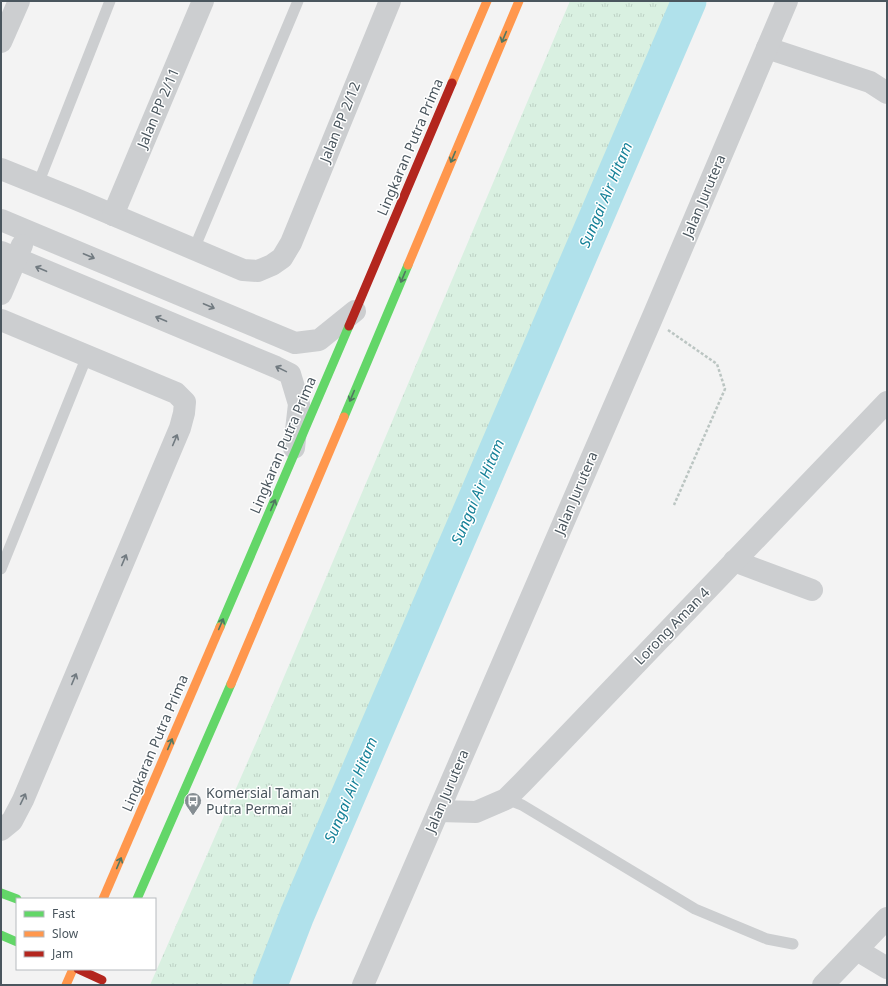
<svg xmlns="http://www.w3.org/2000/svg" width="888" height="986" font-family="'Noto Sans',sans-serif">
<defs>
<pattern id="grass-tufts" width="24" height="20" patternUnits="userSpaceOnUse"><rect width="24" height="20" fill="#d9f0e1"/><path d="M3 7l-1-3M5 7V3M7 7l1-3M15 17l-1-3M17 17v-4M19 17l1-3" fill="none" stroke="#bcd0c3"/></pattern>
</defs>
<rect width="100%" height="100%" fill="#f3f3f3"/>
<polygon fill="url(#grass-tufts)" points="570,1 699,1 647,128 368,784 280,985 150,985 259,736"/>
<g fill="none" stroke-linecap="round" stroke-linejoin="round">
<polyline stroke="#b0e1eb" stroke-width="35" points="270,985 297,915 689,1"/>
<polyline stroke="#bbc5c2" stroke-width="2.5" stroke-dasharray="3 2" stroke-linecap="butt" points="668,330 717,364 725,389 674,505"/>
<g stroke="#ccced0" stroke-width="11">
<polyline points="38,184 110,1"/>
<polyline points="194,249 298,1"/>
<polyline points="1,569 87,356"/>
<polyline points="506,799 522,805 695,909 767,939 793,944"/>
</g>
<g stroke="#ccced0" stroke-width="22">
<polyline points="1,42 19,1"/>
<polyline points="767,48 870,82 887,93"/>
<polyline points="1,169 78,200 243,270 258,271 272,265 282,258 291,243 390,1"/>
<polyline points="113,215 203,1"/>
<polyline points="1,220 295,343 319,340 355,311"/>
<polyline points="1,252 276,367 290,374 299,404 294,448"/>
<polyline points="1,294 22,245"/>
<polyline points="1,320 176,393 185,402 184,413 180,428 23,800 12,821 1,830"/>
<polyline points="734,561 812,590"/>
<polyline points="439,811 476,812 506,799 523,782 887,402"/>
<polyline points="857,950 887,968"/>
<polyline points="363,985 653,316 787,1"/>
<polyline points="823,985 887,918"/>
</g>
<g stroke="#63d668" stroke-width="9">
<polyline points="344,417 408,265"/>
<polyline points="220,627 349,326"/>
<polyline points="1,893 17,899"/>
<polyline points="137,899 231,684"/>
<polyline points="1,935 17,942"/>
</g>
<g stroke="#ff974d" stroke-width="9">
<polyline points="452,83 487,1"/>
<polyline points="408,265 519,1"/>
<polyline points="231,684 344,417"/>
<polyline points="103,899 220,627"/>
<polyline points="66,985 73,969"/>
</g>
<g stroke="#b3261e" stroke-width="9">
<polyline points="349,326 452,83"/>
<polyline points="78,969 102,980"/>
</g>
</g>
<defs><path id="oneway-shaft" d="M-6 0H5M1.5-3L5.5 0L1.5 3" fill="none" stroke-width="1.6" stroke-linecap="round" stroke-linejoin="round"/></defs>
<g stroke="#507660">
<use href="#oneway-shaft" transform="translate(504 37) rotate(113)"/>
<use href="#oneway-shaft" transform="translate(453 157) rotate(113)"/>
<use href="#oneway-shaft" transform="translate(403 277) rotate(113)"/>
<use href="#oneway-shaft" transform="translate(352 396) rotate(113)"/>
<use href="#oneway-shaft" transform="translate(273 505) rotate(-67)"/>
<use href="#oneway-shaft" transform="translate(221 624) rotate(-67)"/>
<use href="#oneway-shaft" transform="translate(170 744) rotate(-67)"/>
<use href="#oneway-shaft" transform="translate(119 863) rotate(-67)"/>
</g>
<g stroke="#717a80">
<use href="#oneway-shaft" transform="translate(89 256) rotate(23)"/>
<use href="#oneway-shaft" transform="translate(41 269) rotate(-157)"/>
<use href="#oneway-shaft" transform="translate(209 306) rotate(23)"/>
<use href="#oneway-shaft" transform="translate(161 319) rotate(-157)"/>
<use href="#oneway-shaft" transform="translate(281 369) rotate(-154)"/>
<use href="#oneway-shaft" transform="translate(175 440) rotate(-67)"/>
<use href="#oneway-shaft" transform="translate(124 560) rotate(-67)"/>
<use href="#oneway-shaft" transform="translate(74 679) rotate(-67)"/>
<use href="#oneway-shaft" transform="translate(23 799) rotate(-64)"/>
</g>
<defs>
<symbol id="bus-pin" viewBox="-11 -11 22 30"><path d="M0 17L-7.5 6A9.5 9.5 0 1 1 7.5 6Z" fill="#858d92" stroke="#fff"/><path d="M-5-6H5V4H4V6H2V4H-2V6H-4V4H-5ZM-3.5-4V0h7V-4ZM-3.5 1.2v1.5H-2V1.2ZM2 1.2v1.5H3.5V1.2Z" fill="#fff"/></symbol>
</defs>
<g fill-rule="evenodd">
<use href="#bus-pin" x="183" y="791" width="20" height="27"/>
</g>
<g text-anchor="middle" stroke-width="3" stroke-linejoin="round" paint-order="stroke">
<g font-size="14" fill="#4a565e" stroke="#fff">
<text transform="translate(158 108) rotate(-67)" y="5">Jalan PP 2/11</text>
<text transform="translate(340 122) rotate(-68)" y="5">Jalan PP 2/12</text>
<text transform="translate(410 147) rotate(-67)" y="5">Lingkaran Putra Prima</text>
<text transform="translate(704 196) rotate(-67)" y="5">Jalan Jurutera</text>
<text transform="translate(283 445) rotate(-67)" y="5">Lingkaran Putra Prima</text>
<text transform="translate(576 493) rotate(-67)" y="5">Jalan Jurutera</text>
<text transform="translate(672 626) rotate(-46)" y="5">Lorong Aman 4</text>
<text transform="translate(155 743) rotate(-67)" y="5">Lingkaran Putra Prima</text>
<text transform="translate(447 791) rotate(-67)" y="5">Jalan Jurutera</text>
</g>
<g font-size="14" fill="#4a565e" stroke="#fff" text-anchor="start">
<text x="206" y="798">Komersial Taman<tspan x="206" dy="16">Putra Permai</tspan></text>
</g>
<g font-size="15" font-style="italic" fill="#158198" stroke="#fff">
<text transform="translate(606 195) rotate(-67)" y="5">Sungai Air Hitam</text>
<text transform="translate(478 492) rotate(-67)" y="5">Sungai Air Hitam</text>
<text transform="translate(351 790) rotate(-67)" y="5">Sungai Air Hitam</text>
</g>
</g>
<rect width="888" height="986" fill="none" stroke="#4a565e" stroke-width="4"/>
<rect x="16" y="898" width="140" height="72" fill="#ffffff" stroke="#b7bbbf"/>
<rect x="24" y="911" width="20" height="6" fill="#63d668" stroke="#b7bbbf"/>
<text x="52" y="918" font-size="12" fill="#4a565e">Fast</text>
<rect x="24" y="931" width="20" height="6" fill="#ff974d" stroke="#b7bbbf"/>
<text x="52" y="938" font-size="12" fill="#4a565e">Slow</text>
<rect x="24" y="951" width="20" height="6" fill="#b3261e" stroke="#b7bbbf"/>
<text x="52" y="958" font-size="12" fill="#4a565e">Jam</text>
</svg>
